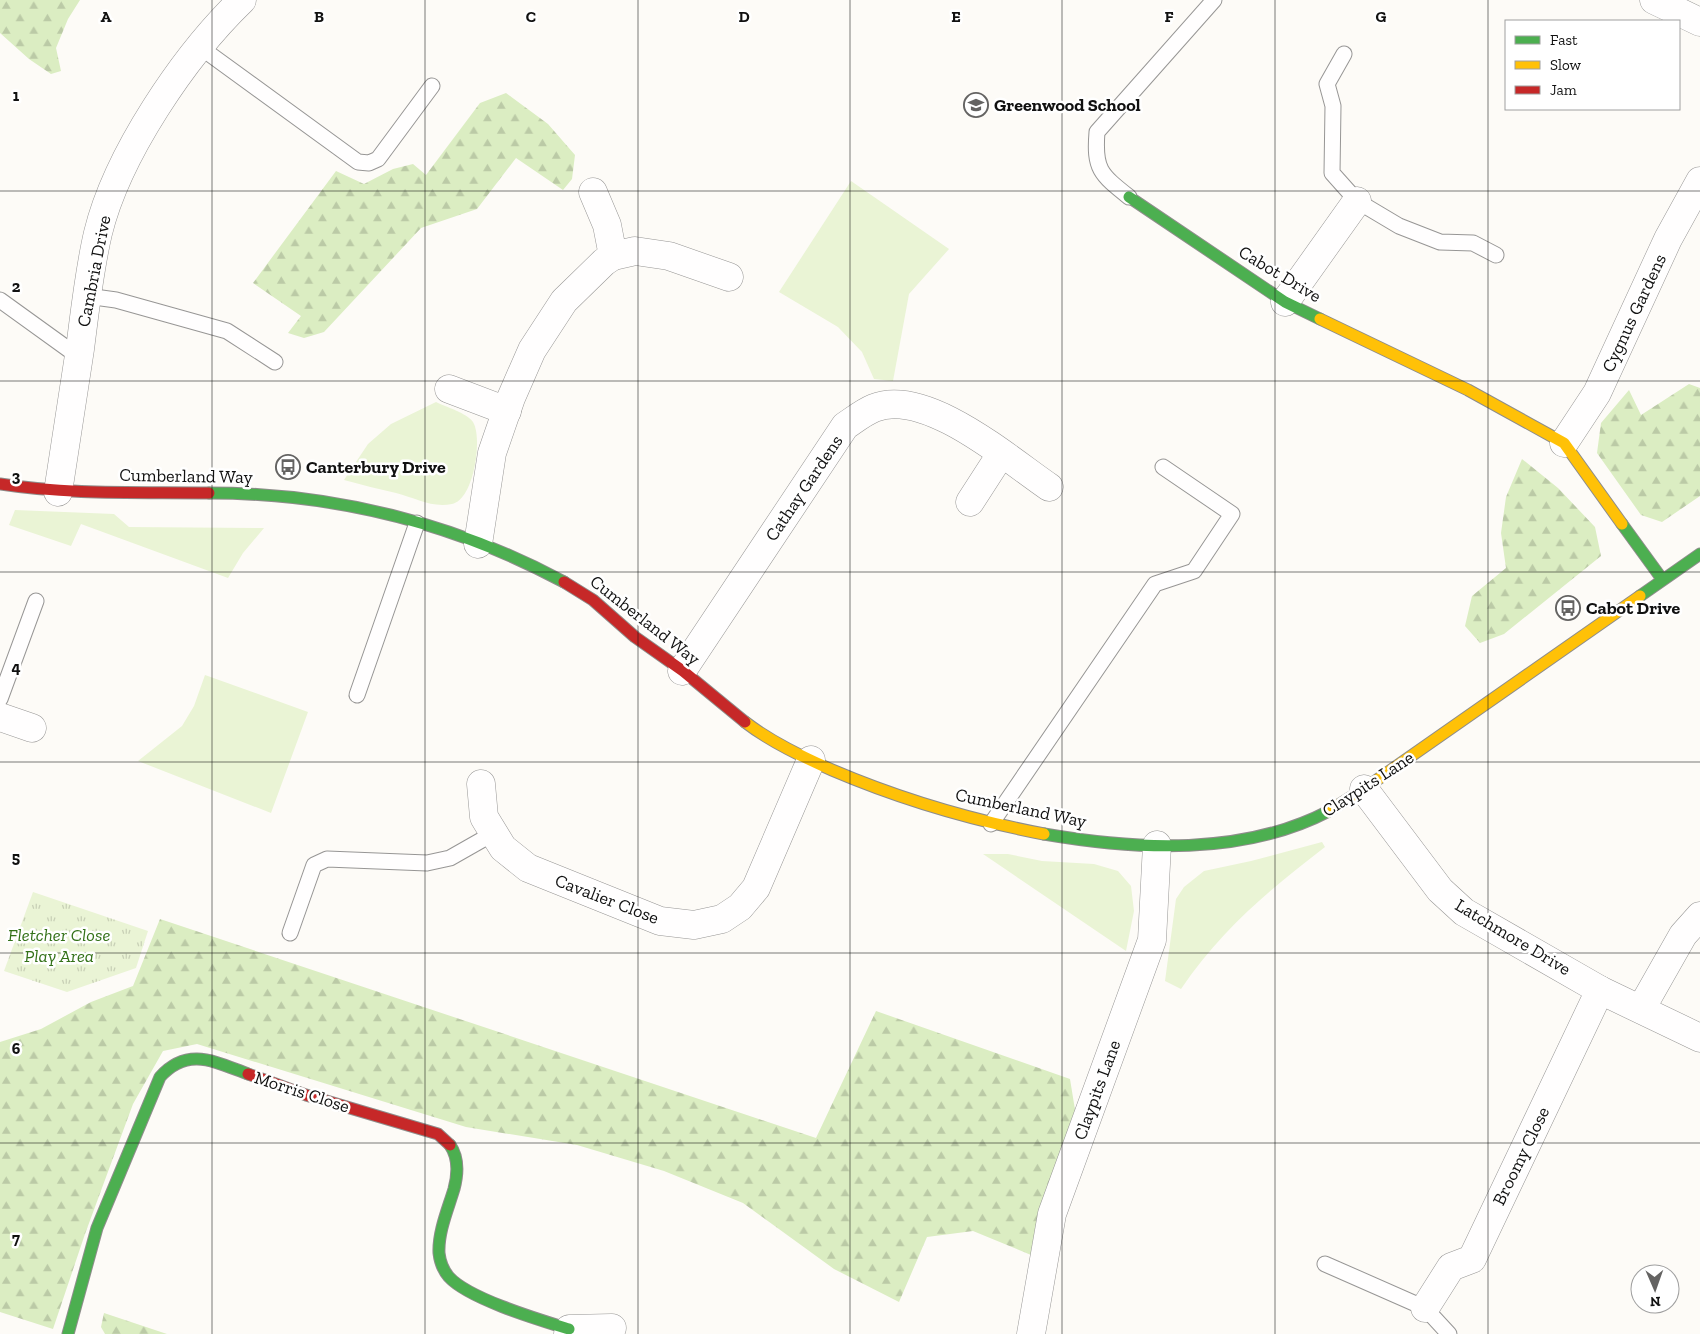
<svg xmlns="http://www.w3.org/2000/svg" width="1700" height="1334" font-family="'Zilla Slab',serif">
<defs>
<pattern id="forest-firs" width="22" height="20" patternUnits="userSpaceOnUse" patternTransform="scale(1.25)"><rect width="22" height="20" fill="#dbedc2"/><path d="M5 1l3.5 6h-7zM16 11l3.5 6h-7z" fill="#bbcaa6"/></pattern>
<pattern id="park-tufts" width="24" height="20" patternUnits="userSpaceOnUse" patternTransform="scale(1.25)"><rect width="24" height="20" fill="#eaf4d5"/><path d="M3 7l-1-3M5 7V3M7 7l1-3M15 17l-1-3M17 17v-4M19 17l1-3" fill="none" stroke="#c8d0b6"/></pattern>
</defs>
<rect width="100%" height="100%" fill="#fdfbf7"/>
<g fill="#eaf4d5">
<polygon points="851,181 949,249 909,294 893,381 874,379 862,352 838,327 779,292"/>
<path d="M436 402C446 407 467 413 473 422 483 438 474 500 452 504 431 508 416 498 396 493 379 489 362 485 344 480L368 444 391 424Z"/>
<polygon points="15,510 114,514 129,527 264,528 243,553 228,578 81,524 71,546 9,525"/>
<polygon points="205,675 308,712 271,813 138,761 182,726 194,706"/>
<path d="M1322 842 1325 847C1268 891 1222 929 1181 989L1165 981 1176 899 1184 887 1204 871 1251 861Z"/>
<polygon points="983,854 1008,854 1042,861 1094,864 1118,871 1131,886 1134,911 1126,951"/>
</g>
<g fill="url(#forest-firs)">
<polygon points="0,0 80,0 68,19 56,48 61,71 51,74 29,59 0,33"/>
<polygon points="506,93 548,124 575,155 572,179 563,190 516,158 477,209 421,228 324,332 304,338 288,333 301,316 253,283 336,171 364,184 393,169 413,164 426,175 480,103"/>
<polygon points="1689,384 1700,388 1700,496 1662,522 1641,515 1597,453 1601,423 1629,390 1641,415"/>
<polygon points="1522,459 1558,488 1595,527 1601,556 1504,634 1480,643 1465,626 1472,596 1506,568 1501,533 1506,497"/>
<polygon points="160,919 816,1138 876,1011 1070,1079 1077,1122 1031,1255 973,1231 927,1237 899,1302 834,1269 743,1203 664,1171 577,1145 466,1127 197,1044 163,1051 133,1104 85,1234 53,1329 0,1312 0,1042 41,1029 91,1002 133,986"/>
<polygon points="104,1313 167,1334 105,1334 101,1327"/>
</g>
<polygon fill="url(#park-tufts)" points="33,892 148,931 136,968 67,992 4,971"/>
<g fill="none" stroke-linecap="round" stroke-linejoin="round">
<defs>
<g id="lane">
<polyline points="200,47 358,162 369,163 378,159 432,86"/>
<polyline points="1344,54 1327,84 1333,106 1332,173 1357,201 1399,226 1440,242 1473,243 1496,255"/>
<path d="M1129 197C1100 174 1094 169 1097 132L1214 0"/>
<polyline points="87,296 116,300 227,331 275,362"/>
<polyline points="0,300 79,357"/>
<polyline points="357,695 417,523"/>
<polyline points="0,699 36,601"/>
<polyline points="991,824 1155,584 1194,571 1232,514 1163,467"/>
<polyline points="290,933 314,865 327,859 427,863 450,858 494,833"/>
<polyline points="1325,1264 1425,1308 1449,1334"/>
</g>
<g id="street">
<polyline points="1654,0 1700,22"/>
<polyline points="593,192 607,225 613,256"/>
<polyline points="1285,302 1357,201"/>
<polyline points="449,389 507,411"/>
<polyline points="1564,443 1597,393 1668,239 1700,181"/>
<path d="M58 492C65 444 73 397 80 349 85 311 89 271 98 233 117 155 184 56 242 0"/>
<polyline points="970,502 1001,454"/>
<polyline points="478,544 492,453 511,398 532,350 564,301 604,262 613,256 635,251 669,256 729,277"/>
<path d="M682 671 845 426C854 420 864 412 874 408 925 387 1008 459 1049 487"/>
<polyline points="0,717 32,728"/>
<polyline points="481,784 484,817 487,822 503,848 528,868 660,921 694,925 722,919 740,907 756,888 811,760"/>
<polyline points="1364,789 1440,890 1464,912 1600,990 1700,1038"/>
<polyline points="1641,1009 1683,935 1700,916"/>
<polyline points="1425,1308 1451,1267 1472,1259 1600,990"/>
<polyline points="568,1334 569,1329 612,1328"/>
<polyline points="1031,1334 1052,1214 1152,940 1157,845"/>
</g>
<g id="fast">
<polyline points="1129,197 1285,302 1320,319"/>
<path d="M209 493C333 493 454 523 564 582"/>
<polyline points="1622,524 1662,579"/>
<polyline points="1640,596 1700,554"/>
<path d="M1044 834C1137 850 1243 856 1329 811"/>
<path d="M450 1145C459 1158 458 1174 454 1189 448 1209 438 1232 439 1253 440 1262 443 1270 449 1277 469 1299 540 1320 569 1329"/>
<path d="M68 1334 97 1228 160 1077C188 1046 215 1062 248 1074"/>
</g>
<g id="slow">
<polyline points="1320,319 1468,390 1564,443 1622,524"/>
<path d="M745 722C771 742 803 757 832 770 900 799 971 820 1044 834"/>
<polyline points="1329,811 1364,789 1640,596"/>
</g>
<g id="jam">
<path d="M0 484C70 495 139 492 209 493"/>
<polyline points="564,582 593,600 635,637 683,671 745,722"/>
<polyline points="248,1074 306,1095 438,1134 450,1145"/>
</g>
</defs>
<use href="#lane" stroke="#979695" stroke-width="17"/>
<use href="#street" stroke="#979695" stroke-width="29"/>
<use href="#fast" stroke="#8e8d8b" stroke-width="13"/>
<use href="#slow" stroke="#8e8d8b" stroke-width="13"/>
<use href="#jam" stroke="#8e8d8b" stroke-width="13"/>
<use href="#lane" stroke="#fffefe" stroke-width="15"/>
<use href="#street" stroke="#fffefe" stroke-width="28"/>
<use href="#fast" stroke="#4caf50" stroke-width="11"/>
<use href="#slow" stroke="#ffc107" stroke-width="11"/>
<use href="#jam" stroke="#c62828" stroke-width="11"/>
</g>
<path fill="none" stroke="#111" stroke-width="1" stroke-opacity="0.55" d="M212 0V1334M425 0V1334M638 0V1334M850 0V1334M1062 0V1334M1275 0V1334M1488 0V1334M0 191H1700M0 381H1700M0 572H1700M0 762H1700M0 953H1700M0 1143H1700"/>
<defs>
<symbol id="school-ring" viewBox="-11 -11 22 22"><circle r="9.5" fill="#fff" stroke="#646362" stroke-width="1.5"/><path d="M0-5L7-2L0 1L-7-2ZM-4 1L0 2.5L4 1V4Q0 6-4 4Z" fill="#646362"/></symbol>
<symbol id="bus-ring" viewBox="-11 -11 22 22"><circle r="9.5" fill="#fff" stroke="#646362" stroke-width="1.5"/><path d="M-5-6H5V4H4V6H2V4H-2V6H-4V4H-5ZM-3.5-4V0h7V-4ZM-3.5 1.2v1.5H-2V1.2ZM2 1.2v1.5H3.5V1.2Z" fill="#646362"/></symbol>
</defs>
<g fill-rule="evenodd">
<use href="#school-ring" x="962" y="91" width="28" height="28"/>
<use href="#bus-ring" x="274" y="453" width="28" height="28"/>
<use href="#bus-ring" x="1554" y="594" width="28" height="28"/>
</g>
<g text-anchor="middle" stroke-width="5" stroke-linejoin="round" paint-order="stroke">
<g font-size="18" font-weight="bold" fill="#111" stroke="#fff" text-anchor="start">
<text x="994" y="111">Greenwood School</text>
<text x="306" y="473">Canterbury Drive</text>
<text x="1586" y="614">Cabot Drive</text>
</g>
<g font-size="18" fill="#111" stroke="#fff">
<text transform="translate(94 271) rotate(-79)" y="6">Cambria Drive</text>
<text transform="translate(1280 274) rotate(31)" y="6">Cabot Drive</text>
<text transform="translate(1634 313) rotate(-65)" y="6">Cygnus Gardens</text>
<text transform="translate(186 476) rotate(1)" y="6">Cumberland Way</text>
<text transform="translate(804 488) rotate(-56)" y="6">Cathay Gardens</text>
<text transform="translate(645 620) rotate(38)" y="6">Cumberland Way</text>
<text transform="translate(1368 784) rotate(-33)" y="6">Claypits Lane</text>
<text transform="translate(1021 808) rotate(12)" y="6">Cumberland Way</text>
<text transform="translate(607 899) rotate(21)" y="6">Cavalier Close</text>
<text transform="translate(1513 937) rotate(31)" y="6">Latchmore Drive</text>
<text transform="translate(1097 1090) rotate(-70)" y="6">Claypits Lane</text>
<text transform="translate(302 1092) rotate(18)" y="6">Morris Close</text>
<text transform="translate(1521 1156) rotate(-64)" y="6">Broomy Close</text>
</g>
<g font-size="18" font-style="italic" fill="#337118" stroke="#fff">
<text x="59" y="941">Fletcher Close<tspan x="59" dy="21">Play Area</tspan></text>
</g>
</g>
<g font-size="16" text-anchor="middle" font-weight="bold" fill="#111" stroke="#fff" stroke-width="5" stroke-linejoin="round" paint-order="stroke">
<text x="106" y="22">A</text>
<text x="319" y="22">B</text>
<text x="531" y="22">C</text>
<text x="744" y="22">D</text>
<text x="956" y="22">E</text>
<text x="1169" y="22">F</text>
<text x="1381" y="22">G</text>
<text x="16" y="101">1</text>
<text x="16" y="292">2</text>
<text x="16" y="482">3</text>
<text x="16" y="673">4</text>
<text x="16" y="863">5</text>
<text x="16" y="1054">6</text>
<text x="16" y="1244">7</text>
</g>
<rect x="1505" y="20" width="175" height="90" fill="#ffffff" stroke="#a0a0a0"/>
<rect x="1515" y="36" width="25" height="8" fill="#4caf50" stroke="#a0a0a0"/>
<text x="1550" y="45" font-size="15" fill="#111111">Fast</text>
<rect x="1515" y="61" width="25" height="8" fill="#ffc107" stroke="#a0a0a0"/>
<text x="1550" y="70" font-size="15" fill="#111111">Slow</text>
<rect x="1515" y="86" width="25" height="8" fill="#c62828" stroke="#a0a0a0"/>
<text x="1550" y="95" font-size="15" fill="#111111">Jam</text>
<g transform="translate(1655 1289) rotate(178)"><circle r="24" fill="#ffffff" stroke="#a0a0a0"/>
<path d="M0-4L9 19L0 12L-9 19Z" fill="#646362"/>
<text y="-8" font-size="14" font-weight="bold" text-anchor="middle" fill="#111111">N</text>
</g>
</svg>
